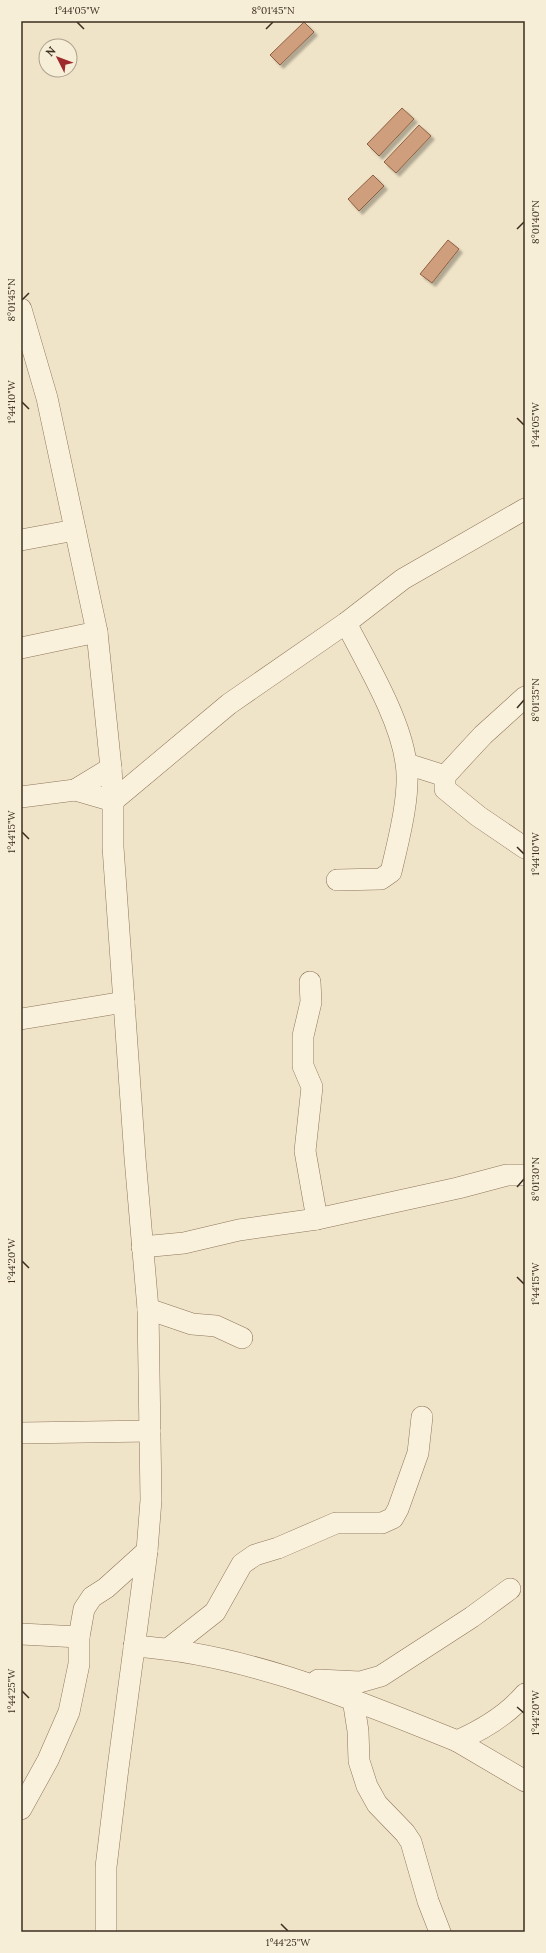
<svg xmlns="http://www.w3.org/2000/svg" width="546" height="1953" font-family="Lora,serif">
<defs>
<filter id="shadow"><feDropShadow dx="3.5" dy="3.5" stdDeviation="1" flood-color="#0004"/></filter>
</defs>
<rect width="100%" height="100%" fill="#f0e4c8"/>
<g fill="#cf9f7d" stroke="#8d5f41" filter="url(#shadow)">
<polygon points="304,22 314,32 280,65 270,55"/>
<polygon points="402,108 414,119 379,156 367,144"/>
<polygon points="419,125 431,136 396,173 384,162"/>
<polygon points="373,175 384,186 359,211 348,199"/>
<polygon points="448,240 459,249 432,283 420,274"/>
</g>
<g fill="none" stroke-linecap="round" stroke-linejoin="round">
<defs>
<g id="minor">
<polyline points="21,309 47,398 97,632 111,768 113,801 113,847 135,1158 148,1309 151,1500 147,1551 118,1768 106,1867 106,1932"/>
<polyline points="21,540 75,530"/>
<polyline points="21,648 97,632"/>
<polyline points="525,697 483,735 445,776 445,789 478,816 525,848"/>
<polyline points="407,764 445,776"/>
<polyline points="75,790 113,801 229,704 346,623 403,579 525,509"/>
<polyline points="21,797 75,790 111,768"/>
<path d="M337 880 381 879 391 872C398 842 411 794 406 763 400 718 367 664 346 623"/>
<polyline points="310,982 311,1002 303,1036 303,1066 312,1087 305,1151 317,1219"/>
<polyline points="21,1019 124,1002"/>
<polyline points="142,1247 184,1243 239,1230 317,1219 458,1188 507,1175 525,1175"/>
<polyline points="148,1309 192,1324 216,1326 242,1338"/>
<polyline points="21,1433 150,1431"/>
<polyline points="21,1634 79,1637"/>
<path d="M134 1646C248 1654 352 1699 457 1741 482 1730 507 1715 525 1694"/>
<polyline points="168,1649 215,1612 242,1564 255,1555 278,1548 336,1523 382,1523 393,1518 398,1509 418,1453 422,1417"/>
<polyline points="318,1680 360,1682 381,1676 472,1617 510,1589"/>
<polyline points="353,1699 358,1731 359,1761 367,1786 377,1804 405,1833 411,1842 428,1901 440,1932"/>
<polyline points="457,1741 525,1781"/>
<polyline points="21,1809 48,1760 69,1712 79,1664 79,1637 84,1609 92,1597 106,1588 147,1551"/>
</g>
</defs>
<use href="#minor" stroke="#8d765c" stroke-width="22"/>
<use href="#minor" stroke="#faf1dc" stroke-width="21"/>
</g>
<path fill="none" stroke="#3d2e20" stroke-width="1.5" d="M77 22 84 29M266 29 273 22M517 229 524 222M22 300 29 293M22 402 29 409M517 418 524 425M517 708 524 700M22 832 29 839M517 847 524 854M517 1187 524 1179M22 1261 29 1268M517 1277 524 1284M22 1691 29 1698M517 1707 524 1713M281 1924 288 1931"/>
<rect width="546" height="1953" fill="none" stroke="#f7eed8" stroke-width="44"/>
<g transform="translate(58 58) rotate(312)"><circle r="19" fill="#f7eed8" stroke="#ada18e"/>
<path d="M0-3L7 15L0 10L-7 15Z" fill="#9e2a2b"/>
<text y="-6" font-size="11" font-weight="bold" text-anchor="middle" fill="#3d2e20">N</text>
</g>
<rect x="22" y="22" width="502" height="1909" fill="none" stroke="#3d2e20" stroke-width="1.5"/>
<g font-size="10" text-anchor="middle" fill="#3d2e20">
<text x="77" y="14">1°44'05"W</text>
<text x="273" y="14">8°01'45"N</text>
<text transform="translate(535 222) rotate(-90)" y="4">8°01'40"N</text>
<text transform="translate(11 300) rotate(-90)" y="4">8°01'45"N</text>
<text transform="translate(11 402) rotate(-90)" y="4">1°44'10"W</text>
<text transform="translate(535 425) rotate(-90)" y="4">1°44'05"W</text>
<text transform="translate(535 700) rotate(-90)" y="4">8°01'35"N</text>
<text transform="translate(11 832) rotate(-90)" y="4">1°44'15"W</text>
<text transform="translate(535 854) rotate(-90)" y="4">1°44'10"W</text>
<text transform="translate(535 1179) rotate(-90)" y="4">8°01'30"N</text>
<text transform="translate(11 1261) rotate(-90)" y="4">1°44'20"W</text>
<text transform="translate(535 1284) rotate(-90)" y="4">1°44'15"W</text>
<text transform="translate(11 1691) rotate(-90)" y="4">1°44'25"W</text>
<text transform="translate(535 1713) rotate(-90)" y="4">1°44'20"W</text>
<text x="288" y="1946">1°44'25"W</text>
</g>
</svg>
